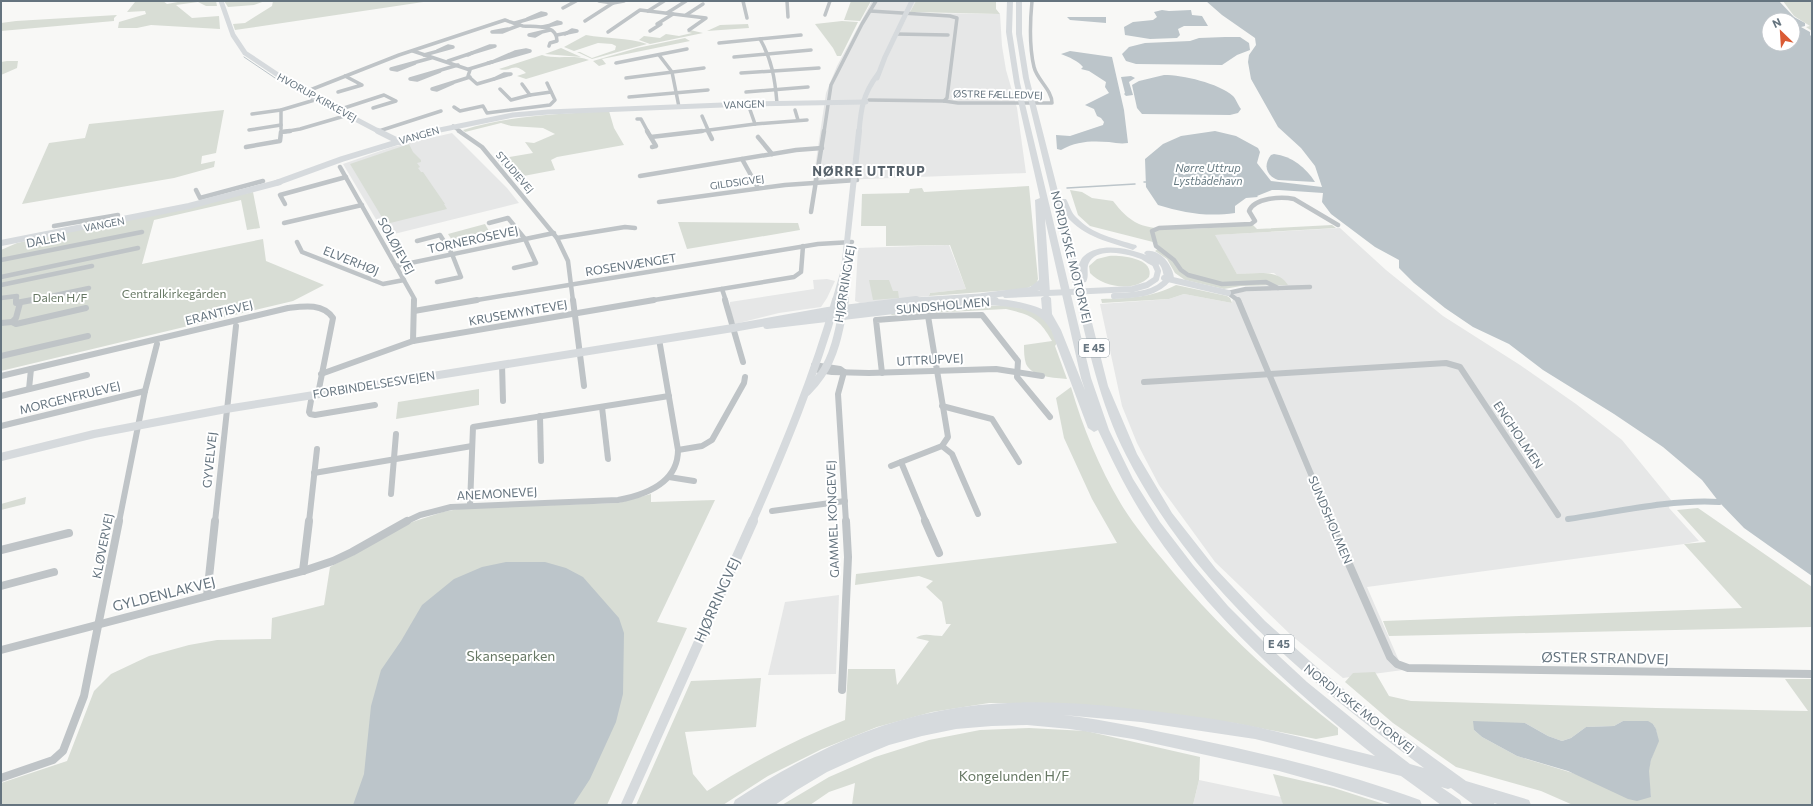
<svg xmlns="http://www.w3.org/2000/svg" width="1813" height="806" font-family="Commissioner,sans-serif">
<rect width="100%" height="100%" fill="#f8f8f6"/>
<g fill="#e6e7e7">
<polygon points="872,1 916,1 910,12 914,13 1000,14 1002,46 1006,70 1017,108 1026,173 813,181 826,93 837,66"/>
<polygon points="452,133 507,188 519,203 386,236 343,164 392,147"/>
<polygon points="1340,228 1386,270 1443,316 1520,365 1576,404 1622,440 1671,500 1669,508 1699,541 1684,544 1367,587 1403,670 1343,678 1291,635 1215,562 1159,485 1137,443 1122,406 1100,304 1169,299 1184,294 1232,303 1234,293 1287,285 1274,273 1237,274 1214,235"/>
<polygon points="949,245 966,289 930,293 929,296 860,303 855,301 858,248"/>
<polygon points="827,279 835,281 827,298 821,307 779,313 735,324 730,309 730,302 814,289 813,280"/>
<polygon points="839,595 836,674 768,675 785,602"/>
<polygon points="1199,780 1281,797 1283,805 1193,805"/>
</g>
<g fill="#d8ddd5" fill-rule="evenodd">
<polygon points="147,1 163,1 167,4 183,1 216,1 217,6 206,6 198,2 176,5 192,18 219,16 220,29 151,25 137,28 118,28 119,22 146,14 145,11 127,12 135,2"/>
<polygon points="224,1 265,1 254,5 228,7"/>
<polygon points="273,1 430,1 235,30 233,24 245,23 272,6"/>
<polygon points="851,1 871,1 860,21 844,20"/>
<polygon points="916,1 996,1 996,9 1000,14 910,12"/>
<polygon points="1783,1 1812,1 1812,31 1806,27 1810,26 1794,16"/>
<polygon points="117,15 114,18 114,21 1,31 1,23 16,21"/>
<polygon points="842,21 858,22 841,56 837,56 833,48 815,24"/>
<polygon points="748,24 749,28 707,31 720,25"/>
<polygon points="690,30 703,33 650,44 639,40 644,36 660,38 666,34 679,36 692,33 687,32"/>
<path d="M586 35C606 39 627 37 647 44L592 59 577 52H580L592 58 615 50 616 46 612 44 598 43 574 51 564 47Z"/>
<polygon points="685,38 690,41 602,59 606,64 599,66 593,61 637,48"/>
<polygon points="561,48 581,57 545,54"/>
<path d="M542 55C557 60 574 54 589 60L526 79 517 76 526 73C513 61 511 73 499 69Z"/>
<polygon points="7,61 18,61 17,68 1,75 1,62"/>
<polygon points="224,110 216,153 202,156 201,164 215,161 214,167 174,178 22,204 49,143 85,138 89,124"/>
<path d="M609 111 614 128 624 145 557 157 551 160 555 170 513 178 497 159 533 153 525 142 534 143 555 134 543 128 511 126 501 123 465 132 463 130C511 115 560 114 609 111Z"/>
<polygon points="409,144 413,152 421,160 421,162 417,163 420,167 418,168 421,172 423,172 445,204 444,204 447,209 386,224 350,164"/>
<polygon points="1029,186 1038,279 1036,284 1025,289 929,296 930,293 966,289 950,245 886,246 886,226 861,226 862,194 909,193 910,189 922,188 924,192"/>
<path d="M1070 190 1082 192 1092 198 1113 201C1120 210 1128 219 1139 224 1160 234 1227 226 1253 225L1257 229 1332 225 1336 228 1215 235 1237 274C1254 274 1278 268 1288 285L1241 286 1224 289 1185 280 1175 273 1167 259 1155 251 1160 248 1157 243 1090 226 1078 215Z"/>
<polygon points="253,192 260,228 247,230 241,200 154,220 142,264 263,239 266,261 324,285 293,301 1,371 1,250 17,243"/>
<polygon points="678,222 798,223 800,230 687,249"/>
<polygon points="485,224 489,231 452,240 448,234"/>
<path d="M1109 256C1120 255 1155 258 1149 277 1135 292 1104 288 1090 273L1089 266 1097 259Z"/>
<polygon points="869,280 889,280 893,291 898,291 899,298 873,300"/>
<path d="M1176 285 1227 296 1230 298 1232 303 1184 294 1169 299 1102 303 1101 299C1129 298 1151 298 1176 285Z"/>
<path d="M1005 305C1037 312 1045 310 1057 343L1055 346 1067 379C1055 378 1032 377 1026 364 1024 358 1024 351 1024 345L1052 341C1039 318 1031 315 1006 309L891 315 893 312Z"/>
<path d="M1071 387C1083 428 1099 467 1121 504 1133 524 1148 542 1163 560 1214 623 1274 678 1338 728V735L1316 739 1234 723 1069 704 989 703 932 712 877 727 822 749 768 776 723 805H636L691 681 761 678 756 727 685 732 693 774 707 791C751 763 796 739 845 720L848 669H895L897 685 929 641 916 638C923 632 933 636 942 636L951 624H946L942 602 926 587 933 581 919 576 855 585 856 574 1117 543 1092 499 1064 438 1056 398Z"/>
<polygon points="479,389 479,405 396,419 398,402"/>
<polygon points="651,494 651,502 715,500 657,622 687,628 607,805 1,805 1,783 67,761 94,691 111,674 149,656 189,645 217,640 271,639 272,618 324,605 330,567 406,524 443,512 463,508 618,503"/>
<polygon points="26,497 25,504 1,510 1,504"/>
<polygon points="1698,508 1812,587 1812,627 1389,636 1383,621 1742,608 1684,544 1706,542 1677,510"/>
<path d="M1375 672 1389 696 1411 701 1656 708 1808 711 1785 679H1812V805H1573L1541 791 1456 767 1393 723 1345 682 1353 673ZM1623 721 1653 724C1664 742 1651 751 1649 769 1648 778 1650 788 1651 797L1517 756 1482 737 1474 730 1525 723 1548 736 1562 741 1571 738 1586 727 1614 726Z"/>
<polygon points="1029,728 1086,731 1200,757 1199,780 1193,805 852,805 855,783 829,792 810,805 782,805 829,777 875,757 929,740 980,730"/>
<polygon points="1273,774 1334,788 1387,805 1283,805"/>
</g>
<g fill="#bcc5ca" fill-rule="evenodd">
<path d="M1206 1H1779L1794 17 1805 23V26L1801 27 1810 32V35L1812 37V576L1744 528 1719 502 1702 480 1663 447 1614 414 1543 370 1509 344 1473 327 1445 308 1414 283 1399 268V260L1375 247 1331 214 1322 202 1323 193 1279 190H1272L1257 196 1258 197 1246 198 1235 206V213C1207 217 1184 213 1158 205L1146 187 1145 159 1163 144 1181 136 1215 131 1236 136 1258 148 1260 152 1257 163 1271 181 1322 187 1315 166 1301 148 1278 127 1251 79 1248 62 1249 55 1256 45 1255 38 1222 15ZM1769 20H1793V44H1769Z"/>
<polygon points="1162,10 1169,11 1191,10 1192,15 1202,16 1208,26 1184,26 1178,29 1180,35 1177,38 1150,39 1125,35 1124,27 1133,22 1153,20 1157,17 1154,12"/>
<polygon points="1067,17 1106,17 1106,23 1070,20"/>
<polygon points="1225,37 1240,37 1249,43 1250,50 1237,55 1222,65 1136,64 1126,61 1122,54 1129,47 1145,43 1190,41 1199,38"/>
<path d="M1070 51 1112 57 1124 110 1128 143C1121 144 1116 143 1109 142 1091 141 1077 141 1061 150L1057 149 1056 135 1070 136 1103 125 1104 122 1101 118 1097 116 1094 109 1085 105 1109 93 1105 87 1106 82 1089 71 1081 69 1083 67C1078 61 1069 57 1061 54Z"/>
<path d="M1164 75C1183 75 1218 83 1233 96 1236 99 1238 105 1241 109L1238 113 1230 115 1142 114 1137 108 1132 85 1139 81Z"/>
<polygon points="1131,76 1135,78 1129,82 1133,95 1126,96 1124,94 1125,93 1121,77"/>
<path d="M1274 154C1292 156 1306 168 1315 182L1278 180C1266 176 1263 165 1271 155Z"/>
<polygon points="506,562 545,562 566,568 583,577 619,618 624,633 623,694 616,722 590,779 573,805 353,805 364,774 371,706 381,670 401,641 422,605 454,579 482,567"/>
<polygon points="1473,721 1525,723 1548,736 1562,741 1571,738 1586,727 1614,726 1623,721 1648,721 1653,724 1656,729 1659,741 1651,760 1649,771 1651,797 1637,801 1628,799 1568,771 1517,756 1482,737 1474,730"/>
</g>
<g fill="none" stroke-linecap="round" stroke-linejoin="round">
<g stroke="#bcc5ca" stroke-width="1">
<polyline points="244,57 281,82"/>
<polyline points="283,75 290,80"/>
</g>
<g stroke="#bcc5ca" stroke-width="1.5">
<polyline points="1144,182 1147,182"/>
<polyline points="1067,188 1135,184"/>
</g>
<path stroke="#bcc5ca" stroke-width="6" d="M1568 519C1616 512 1671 499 1719 502"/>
<g stroke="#bfc4c7" stroke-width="3.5">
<polyline points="743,1 747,18"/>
<polyline points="787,1 788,17"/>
<polyline points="613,3 624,1"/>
<polyline points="563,8 576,1"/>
<polyline points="648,11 664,1"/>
<polyline points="870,11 950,16 957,18 947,98 944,101"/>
<polyline points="667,13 686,1"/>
<polyline points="686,15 703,4"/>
<polyline points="825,15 830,1"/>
<polyline points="585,21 613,3 599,1"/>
<polyline points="515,23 546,14 541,13 527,19"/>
<polyline points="542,27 561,23 557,22 550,25"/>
<polyline points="508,29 492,32 502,32 520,25"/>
<polygon points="572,30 577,31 567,33"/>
<polyline points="650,31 661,24 657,24 673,14"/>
<polyline points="542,32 535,36 529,35 550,30"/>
<polyline points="608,32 640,10 706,18 689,30"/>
<polyline points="565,34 567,33"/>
<polyline points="896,34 948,35"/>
<polyline points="557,35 567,33"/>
<path d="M760 39C772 60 775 79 777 103"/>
<polyline points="719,43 801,35"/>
<polygon points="490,46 495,46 472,53"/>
<polygon points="526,50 530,51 492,62 515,52"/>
<polyline points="413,51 470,70 468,76 477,84 494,79"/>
<polyline points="424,55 453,47 448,46 437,51"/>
<polyline points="468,55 472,53"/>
<polyline points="659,55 672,72 679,107"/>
<polyline points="734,57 811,50"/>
<polyline points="448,61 472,53"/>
<polyline points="415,63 397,70 391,69 431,58"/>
<polyline points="488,63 492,62"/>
<polyline points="616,63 687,49"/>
<polyline points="469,69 492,62"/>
<polyline points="440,71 417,80 410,79 458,65"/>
<polyline points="741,73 819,68"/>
<polygon points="504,74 511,74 494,79"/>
<polyline points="626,78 704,68"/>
<polyline points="453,83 437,90 432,89 470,77"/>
<polyline points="522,84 530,95 551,92"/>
<polyline points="500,89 511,100 530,95"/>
<path d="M305 92 399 55 505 20C511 22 517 25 523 26 536 27 557 24 557 41L550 43 549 46"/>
<polyline points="338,92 362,85 345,76"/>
<polyline points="746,92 808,87"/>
<polyline points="629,97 708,90"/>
<path d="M869 100 944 101 958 103H1052C1052 90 1037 80 1034 67 1029 46 1030 22 1032 1"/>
<polyline points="748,104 755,124"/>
<polyline points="454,107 460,111 483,106 487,113 550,105 555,100 547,83"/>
<polyline points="281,110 281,129"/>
<polyline points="338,110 384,95 396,101 373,108"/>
<polyline points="795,110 798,120"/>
<polyline points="252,114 281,110 318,99"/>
<polyline points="702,116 709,132"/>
<polyline points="637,119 641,119 648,132"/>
<polyline points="453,126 461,132"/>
<polyline points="249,130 281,125"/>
<polyline points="379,131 441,111"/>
<polyline points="283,132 300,129 348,115"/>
<polyline points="694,132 755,124 807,120"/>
<polyline points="824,132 831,85 862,24 876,1"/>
</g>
<g stroke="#bfc4c7" stroke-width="4.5">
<polyline points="459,131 482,147 557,238 568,261 573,301"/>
<polyline points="647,131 656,146 652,147"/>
<polyline points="708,131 712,139"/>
<polyline points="651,137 702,131"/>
<polyline points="758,137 772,154"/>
<polyline points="246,147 280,141 281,132 290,131"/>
<polyline points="742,159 758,188"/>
<polyline points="340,167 414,298 414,301"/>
<polyline points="640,176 796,150 822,148"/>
<polyline points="196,190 200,198 263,181"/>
<polyline points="659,202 785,185 857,180"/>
<polyline points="285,204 280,195 346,177"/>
<polyline points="811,212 824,131"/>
<polyline points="284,223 362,205"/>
<polyline points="489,223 508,218 525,239 536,263 514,268"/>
<polyline points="54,226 118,215"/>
<polyline points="557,238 625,227 635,228"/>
<polyline points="417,241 440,235 452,254 461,277 437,282"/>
<polyline points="297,242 302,252 383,284 404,280"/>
<polyline points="1,260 142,232"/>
<polyline points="396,266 554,233"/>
<polyline points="1,277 138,248"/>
<polyline points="1,285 92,266"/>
<path d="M1278 288 1266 282 1222 284 1188 275 1181 270 1174 260 1156 246 1152 231 1159 228 1251 224 1255 221 1249 211C1254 198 1281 196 1294 199L1338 225"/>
<polyline points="722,289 726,301"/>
<polyline points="1228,293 1239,301"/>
<polyline points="1228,293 1246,289 1310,287"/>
<polyline points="1,298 17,296 16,301"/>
<polyline points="27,301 89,288"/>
<polyline points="471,301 818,244 852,242"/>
<polyline points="648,301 794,277 801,272 803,246"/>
</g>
<g stroke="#bfc4c7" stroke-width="6">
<polyline points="16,300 16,303 32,300"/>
<polyline points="573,300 584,386"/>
<polyline points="725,300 743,362"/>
<polyline points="1238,300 1331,522"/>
<polyline points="20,303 16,318 12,322 16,324 86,308"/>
<polyline points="414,311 477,300"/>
<polyline points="928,316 982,315 1018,361 1017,377 1050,417"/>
<polyline points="1,323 12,322"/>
<polyline points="413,341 414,300"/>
<polyline points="1,356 88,336"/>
<polyline points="502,364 503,401"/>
<polyline points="814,365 840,369 844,372"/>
<polyline points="813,369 832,372 869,373 996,369 1042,376"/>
<polyline points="844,372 838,394 846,522"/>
<polyline points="882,373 876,320 928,316 948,437 942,446 901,462 926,522"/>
<polyline points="321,374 413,341 654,300"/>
<path d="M1 376 288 308C304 306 323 303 333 318L318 394"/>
<polyline points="1144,382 1446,363 1460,367 1558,515"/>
<polyline points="29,389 31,369"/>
<polyline points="312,395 309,412 310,414 315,415 375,405"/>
<polyline points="1,396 87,375"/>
<polyline points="942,406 992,419 1019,462"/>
<polyline points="602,407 608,459"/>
<polyline points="540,416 541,461"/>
<polyline points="1,426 145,391"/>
<polyline points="942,446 952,454 978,514"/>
<polyline points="678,450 702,446 712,440 744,383 745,377"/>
<polyline points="891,466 901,462"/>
<polyline points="314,473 472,446"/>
<polyline points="669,477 694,481"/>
<polyline points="391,494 396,434"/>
<polyline points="470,505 473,427 669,396"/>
<polyline points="772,511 845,501"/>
<polyline points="119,522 145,391 157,344"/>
<polyline points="215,522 236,326"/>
<polyline points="309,522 317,449"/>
<path d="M405 522 420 515 451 507 618 500C645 495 678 483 678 450L659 339"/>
</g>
<g stroke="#bfc4c7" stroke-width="8">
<polyline points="925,521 939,553"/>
<polyline points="1330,521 1390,657 1397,664 1408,668 1812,674"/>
<polyline points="1,550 69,533"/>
<polyline points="303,571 309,521"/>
<polyline points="1,586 54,572"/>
<polyline points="207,596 215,521"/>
<polyline points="1,650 303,571 333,561 352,552 407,521"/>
<polyline points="842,690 848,557 846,521"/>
<polyline points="1,778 53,760 63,751 84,696 119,521"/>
</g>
<g stroke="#d6dadd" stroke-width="5">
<polyline points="221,1 233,35 245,53 302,91 380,132"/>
<polyline points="877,78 885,57 912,1"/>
<polyline points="430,132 513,115 548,112 748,104 866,102"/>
<path d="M859 132C861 108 863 94 878 74"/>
</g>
<g stroke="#d6dadd" stroke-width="6">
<polyline points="378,131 400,142"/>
<polyline points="276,183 342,159 434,131"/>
<polyline points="1,243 189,206 280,182"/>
<polyline points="1164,278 1228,293"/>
<polyline points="1006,295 1133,289 1147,285 1156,279 1158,271 1155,264"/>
<path d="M1114 296C1134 295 1156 295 1169 278"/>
<polyline points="835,301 844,270 859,131"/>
<polyline points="844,301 850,263"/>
<polyline points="905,301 988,296"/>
<polyline points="989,301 995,301"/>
</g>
<g stroke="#d6dadd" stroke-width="8">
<polyline points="767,325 902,309 995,301"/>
<path d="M807 392C812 387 817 381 821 375 836 354 840 325 845 300"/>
<polyline points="1,457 94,434 226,409 733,328 828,311 916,300"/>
<path d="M752 522C784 449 814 377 836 300"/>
</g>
<polyline stroke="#d6dadd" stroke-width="10" points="626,805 753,521"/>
<path fill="#d6dadd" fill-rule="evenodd" d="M1007 1H1013L1012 32 1020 83 1091 378 1109 430 1133 479 1160 522 1193 565 1228 606 1267 645 1307 682 1376 738 1410 764 1424 768C1307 681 1193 586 1126 455 1099 402 1088 345 1074 288 1057 218 1040 148 1023 78L1016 34V1H1022V34L1029 78 1060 199H1066C1070 206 1071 213 1077 218 1092 234 1116 239 1136 245L1137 247 1133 250 1130 249C1105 241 1080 235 1064 213L1078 266C1080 263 1081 258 1084 256 1100 242 1128 248 1146 255L1144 253 1146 251C1160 248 1173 266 1174 278L1172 280H1166C1162 275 1164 269 1159 264L1158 266 1155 267C1150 265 1146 262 1141 259 1128 254 1100 247 1090 261 1085 268 1090 275 1086 282L1082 283 1108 386 1137 454 1172 513 1216 569 1265 621 1319 669 1376 715 1434 758 1466 781 1529 800 1531 805H1501L1494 803 1495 805H1474L1451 788 1448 789 1441 787 1460 800 1462 805H1441L1401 776 1255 739 1141 722 1063 715C1108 720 1151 730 1195 739 1271 755 1346 773 1420 800L1422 805H1394L1333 786 1279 771 1133 739 1070 729 1027 725 992 726 956 729 922 736 889 745 860 757 827 772 797 790 775 805H733L735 800C798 759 865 725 939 711 1001 699 1064 701 1126 708 1165 712 1204 717 1242 724 1287 733 1331 745 1375 756 1292 690 1211 617 1151 528 1130 497 1114 464 1098 430L1094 432 1088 428 1051 330C1038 307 1013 307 989 305L984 302C991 294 1032 304 1042 309L1041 298 1044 296 1040 293V290L1032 293 982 299 977 296 982 293 1030 287 1039 280 1035 200 1040 198 1014 83 1006 32ZM1045 219 1081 378 1085 390 1061 330 1052 314 1051 298 1047 295 1050 293Z"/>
</g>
<g text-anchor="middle" stroke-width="4" stroke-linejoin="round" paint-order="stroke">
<g font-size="10" fill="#65747f" stroke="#fff">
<text transform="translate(998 94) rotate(1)" y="4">ØSTRE FÆLLEDVEJ</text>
<text transform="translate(317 97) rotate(29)" y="4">HVORUP KIRKEVEJ</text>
<text transform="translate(744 104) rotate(-2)" y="4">VANGEN</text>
<text transform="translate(419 135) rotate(-16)" y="4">VANGEN</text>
<text transform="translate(515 172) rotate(49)" y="4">STUDIEVEJ</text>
<text transform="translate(737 182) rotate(-8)" y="4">GILDSIGVEJ</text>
<text transform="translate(104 224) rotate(-11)" y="4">VANGEN</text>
</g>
<g font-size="11" font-style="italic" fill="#657981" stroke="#fff">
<text x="1208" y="172">Nørre Uttrup<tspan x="1208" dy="13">Lystbådehavn</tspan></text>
</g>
<g fill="#fff" stroke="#939ea5" stroke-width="1">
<rect x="1079" y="339" width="30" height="18" rx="3"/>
<rect x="1264" y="635" width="30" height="18" rx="3"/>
</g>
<g font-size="11" font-weight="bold" fill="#65747f">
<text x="1094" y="352">E 45</text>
<text x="1279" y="648">E 45</text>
</g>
<g font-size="12" fill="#65747f" stroke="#fff">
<text transform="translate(46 240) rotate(-11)" y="4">DALEN</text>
<text transform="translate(473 240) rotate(-12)" y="4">TORNEROSEVEJ</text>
<text transform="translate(396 246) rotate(61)" y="4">SOLØJEVEJ</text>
<text transform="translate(1071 257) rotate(76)" y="4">NORDJYSKE MOTORVEJ</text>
<text transform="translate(351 261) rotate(22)" y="4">ELVERHØJ</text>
<text transform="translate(631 265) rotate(-9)" y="4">ROSENVÆNGET</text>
<text transform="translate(845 284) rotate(-81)" y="4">HJØRRINGVEJ</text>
<text transform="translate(943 306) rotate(-5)" y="4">SUNDSHOLMEN</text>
<text transform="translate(219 313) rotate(-14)" y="4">ERANTISVEJ</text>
<text transform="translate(518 313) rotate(-10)" y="4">KRUSEMYNTEVEJ</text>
<text transform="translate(930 360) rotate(-3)" y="4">UTTRUPVEJ</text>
<text transform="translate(374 385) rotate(-9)" y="4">FORBINDELSESVEJEN</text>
<text transform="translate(70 398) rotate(-14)" y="4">MORGENFRUEVEJ</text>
<text transform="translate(1518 435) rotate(56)" y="4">ENGHOLMEN</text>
<text transform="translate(210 460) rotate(-84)" y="4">GYVELVEJ</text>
<text transform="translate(497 494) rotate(-3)" y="4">ANEMONEVEJ</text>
<text transform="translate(833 519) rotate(-92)" y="4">GAMMEL KONGEVEJ</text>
<text transform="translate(1330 520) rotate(67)" y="4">SUNDSHOLMEN</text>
<text transform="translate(103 546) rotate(-79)" y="4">KLØVERVEJ</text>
<text transform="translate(1359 709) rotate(38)" y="4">NORDJYSKE MOTORVEJ</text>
</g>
<g font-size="12" fill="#677864" stroke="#fff">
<text x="174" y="298">Centralkirkegården</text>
<text x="60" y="302">Dalen H/F</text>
</g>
<g font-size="13" font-weight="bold" letter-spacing="1" fill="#57626b" stroke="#fff">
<text x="869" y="176">NØRRE UTTRUP</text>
</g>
<g font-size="14" fill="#65747f" stroke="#fff">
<text transform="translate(164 594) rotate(-14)" y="5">GYLDENLAKVEJ</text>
<text transform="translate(717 600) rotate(-66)" y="5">HJØRRINGVEJ</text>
<text transform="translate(1605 658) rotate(1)" y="5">ØSTER STRANDVEJ</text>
</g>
<g font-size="14" fill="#677864" stroke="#fff">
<text x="511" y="661">Skanseparken</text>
<text x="1014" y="781">Kongelunden H/F</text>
</g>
</g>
<rect width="1813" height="806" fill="none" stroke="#65747f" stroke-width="4"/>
<g transform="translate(1781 32) rotate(335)"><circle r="19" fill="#ffffff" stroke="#c1c7cc"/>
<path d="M0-3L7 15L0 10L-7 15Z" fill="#da5b35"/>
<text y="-6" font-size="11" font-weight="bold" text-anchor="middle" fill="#65747f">N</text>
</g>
</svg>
